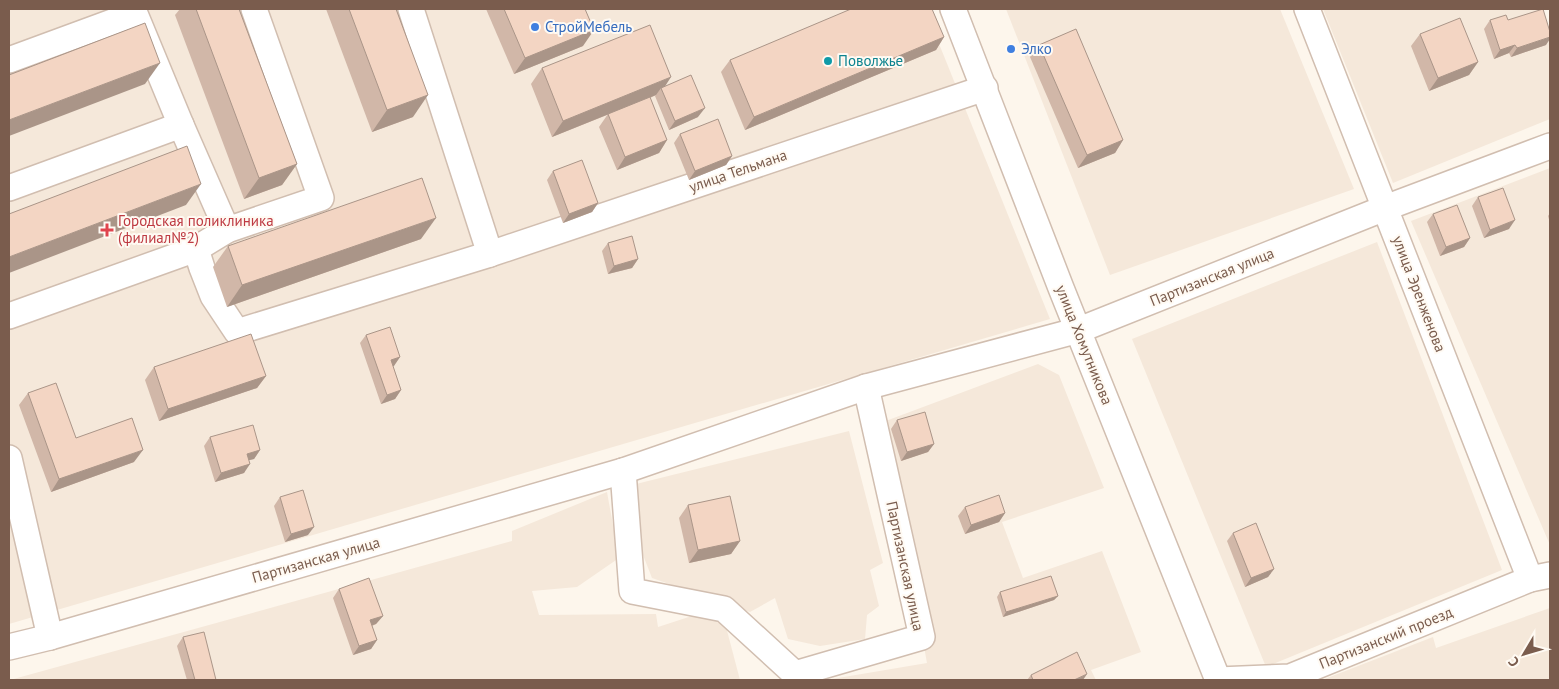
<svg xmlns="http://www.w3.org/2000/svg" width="1559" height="689" font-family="'PT Sans',sans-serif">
<rect width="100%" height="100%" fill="#fdf6ec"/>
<g fill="#f5e8da">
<polygon points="9,9 925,9 1050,319 9,624"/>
<polygon points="1006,9 1280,9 1354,189 1110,275"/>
<polygon points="1323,9 1538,9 1550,44 1550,119 1393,183"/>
<polygon points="1550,168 1550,545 1411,221"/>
<polygon points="1377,242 1502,570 1266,667 1132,339"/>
<polygon points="1038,364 1059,375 1104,488 1002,522 1023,578 1102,551 1141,652 1091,670 1096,680 826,680 927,663 883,422"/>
<polygon points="849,431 883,563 870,570 879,606 867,615 865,639 820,646 788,639 775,598 750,612 652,578 636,537 632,485"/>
<polygon points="607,492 619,558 577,587 532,591 539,615 656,614 658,627 698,614 725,623 740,680 10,680 512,541 512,531"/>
<polygon points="1550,608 1550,680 1322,680 1433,637 1436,648"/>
</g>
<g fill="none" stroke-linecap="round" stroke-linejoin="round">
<defs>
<g id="minor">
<polyline points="133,9 181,125 227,230"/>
<polyline points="411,9 490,254"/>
<polyline points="953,9 1061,288 1218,680"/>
<polyline points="1307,9 1530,579"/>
<polyline points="9,60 134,14"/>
<polyline points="9,188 181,125"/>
<polyline points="196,249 202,268 213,296 237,332 490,254 985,88"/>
<polyline points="9,316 196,249 227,230 321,198 254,9"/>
<polyline points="9,458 50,637"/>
<polyline points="623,471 632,591 724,609 795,674 922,637 866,387"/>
<polyline points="9,647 50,637 623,471 866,387 1079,330 1385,208 1550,146"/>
<polyline points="1218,680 1290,677 1530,579 1550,575"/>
</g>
</defs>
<use href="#minor" stroke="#d1beb0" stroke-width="28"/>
<use href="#minor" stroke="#fff" stroke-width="25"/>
</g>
<g fill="#d1b7a8">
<polygon points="180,9 239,9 297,164 282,185 244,199 175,15"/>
<polygon points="326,9 396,9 413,117 372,132"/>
<polygon points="486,9 585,9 583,46 514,74"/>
<polygon points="1490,20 1508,20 1546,45 1511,57 1509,53 1494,59 1484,29"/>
<polygon points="1420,34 1478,62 1469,75 1429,91 1411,46"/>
<polygon points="944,37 936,50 745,130 721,72 730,60"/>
<polygon points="1039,45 1123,140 1115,153 1078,168 1030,57"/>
<polygon points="542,68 666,86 698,117 669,130 655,96 656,95 650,98 667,140 659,153 617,170 599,127 608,114 612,113 552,137 531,84"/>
<polygon points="680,134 732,156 726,165 689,180 674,143"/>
<polygon points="553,171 598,203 592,212 563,223 547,180"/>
<polygon points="1478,197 1509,229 1484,238 1472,206"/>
<polygon points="1550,213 1550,223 1548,216"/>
<polygon points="1433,214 1470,238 1464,247 1440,256 1427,222"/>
<polygon points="421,239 227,307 213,267 228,246"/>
<polygon points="608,243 638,259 632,268 608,274 602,251"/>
<polygon points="366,335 400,357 393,366 401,390 395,399 381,404 360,343"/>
<polygon points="154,367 266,376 257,388 159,421 145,380"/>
<polygon points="28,393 76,438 134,462 51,492 19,405"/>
<polygon points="897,420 934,444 928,452 901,461 891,429"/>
<polygon points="210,437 260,450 254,459 249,460 244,473 215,482 204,446"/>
<polygon points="280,497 308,535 285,542 274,506"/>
<polygon points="688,505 740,541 731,554 689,563 679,518"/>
<polygon points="965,507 1005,513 999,522 965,534 958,516"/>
<polygon points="1233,533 1274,569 1268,577 1245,587 1227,541"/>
<polygon points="339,589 383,616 376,624 372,626 377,640 371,649 353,655 333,598"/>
<polygon points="1000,592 1058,596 1054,600 1003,617 997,597"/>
<polygon points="183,637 216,680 187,680 177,646"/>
<polygon points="1031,675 1083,680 1027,680"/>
</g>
<g fill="#aa9588">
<polygon points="594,30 583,46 514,74 525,58"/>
<polygon points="944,37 936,50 745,130 754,117"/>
<polygon points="1550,37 1550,39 1546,45 1511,57 1517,48"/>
<polygon points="1515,45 1509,53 1494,59 1500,50"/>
<polygon points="1478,62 1469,75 1429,91 1438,78"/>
<polygon points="160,63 145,84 9,136 9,120"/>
<polygon points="671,77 662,91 661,88 656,95 552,137 563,121"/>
<polygon points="428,95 413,117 372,132 387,110"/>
<polygon points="705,108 698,117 669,130 675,121"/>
<polygon points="667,140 659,153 617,170 625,157"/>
<polygon points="1123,140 1115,153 1078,168 1087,155"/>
<polygon points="732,156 726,165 689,180 695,171"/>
<polygon points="297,164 282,185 244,199 259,178"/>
<polygon points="201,184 186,205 9,273 9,257"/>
<polygon points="598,203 592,212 563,223 569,214"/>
<polygon points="436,218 421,239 227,307 242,285"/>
<polygon points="1515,220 1509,229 1484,238 1490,230"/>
<polygon points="1470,238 1464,247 1440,256 1446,247"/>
<polygon points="638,259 632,268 608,274 614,266"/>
<polygon points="400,357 394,366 385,369 391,360"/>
<polygon points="266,376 257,388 159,421 168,409"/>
<polygon points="401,390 395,399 381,404 387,395"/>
<polygon points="934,444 928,452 901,461 907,452"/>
<polygon points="143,450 134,462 51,492 59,479"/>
<polygon points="260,450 254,459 241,462 247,454"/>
<polygon points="250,464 244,473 215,482 221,473"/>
<polygon points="1005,513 999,522 965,534 971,525"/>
<polygon points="314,527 308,535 285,542 291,534"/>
<polygon points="740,541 731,554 689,563 698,550"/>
<polygon points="1274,569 1268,577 1245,587 1251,578"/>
<polygon points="1058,596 1054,600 1003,617 1006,612"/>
<polygon points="383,616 376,624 364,628 370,620"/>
<polygon points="377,640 371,649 353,655 359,646"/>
<polygon points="1087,674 1083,680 1074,680"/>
</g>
<g fill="#f3d5c3" stroke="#aa9588">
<polygon points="196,9 239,9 297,164 259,178"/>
<polygon points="349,9 396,9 428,95 387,110"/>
<polygon points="504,9 585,9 594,30 525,58"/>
<polygon points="851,9 932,9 944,37 754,117 730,60"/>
<polygon points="1543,9 1550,32 1550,37 1517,48 1515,45 1500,50 1490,20 1506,15 1508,20"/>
<polygon points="1460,18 1478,62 1438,78 1420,34"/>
<polygon points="145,23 160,63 9,120 9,75"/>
<polygon points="650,25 671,77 563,121 542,68"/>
<polygon points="1076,29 1123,140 1087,155 1039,45"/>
<polygon points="691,75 705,108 675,121 661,88"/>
<polygon points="650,97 667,140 625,157 608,114"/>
<polygon points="718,119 732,156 695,171 680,134"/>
<polygon points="187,146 201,184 9,257 9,214"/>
<polygon points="582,160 598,203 569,214 553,171"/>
<polygon points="422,178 436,218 242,285 228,246"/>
<polygon points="1503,188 1515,220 1490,230 1478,197"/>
<polygon points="1457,205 1470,238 1446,247 1433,214"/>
<polygon points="632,236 638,259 614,266 608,243"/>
<polygon points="390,327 400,357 391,360 401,390 387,395 366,335"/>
<polygon points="251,334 266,376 168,409 154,367"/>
<polygon points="56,383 76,438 132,418 143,450 59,479 28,393"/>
<polygon points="925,412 934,444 907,452 897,420"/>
<polygon points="253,425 260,450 247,454 250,464 221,473 210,437"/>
<polygon points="303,490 314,527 291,534 280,497"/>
<polygon points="999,495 1005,513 971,525 965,507"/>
<polygon points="730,496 740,541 698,550 688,505"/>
<polygon points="1256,523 1274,569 1251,578 1233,533"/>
<polygon points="1051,576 1058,596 1006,612 1000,592"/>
<polygon points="369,578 383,616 370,620 377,640 359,646 339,589"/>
<polygon points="204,632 216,680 195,680 183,637"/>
<polygon points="1077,652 1087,674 1074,680 1033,680 1031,675"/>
</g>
<g fill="#3f7fe0" stroke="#fffaf3" stroke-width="2">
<circle cx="535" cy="27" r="5"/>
<circle cx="1011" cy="49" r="5"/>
</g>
<circle fill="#0f9aa8" stroke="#fffaf3" stroke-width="2" cx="828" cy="61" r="5"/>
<path fill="#e0444e" stroke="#fffaf3" stroke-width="2" d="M104.5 222.5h5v5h5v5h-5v5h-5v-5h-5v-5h5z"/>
<g text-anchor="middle" stroke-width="4" stroke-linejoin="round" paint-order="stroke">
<g font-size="15" fill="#366cbe" stroke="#fffaf3" text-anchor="start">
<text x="545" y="32">СтройМебель</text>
<text x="1021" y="54">Элко</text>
</g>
<g font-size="15" fill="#0d838f" stroke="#fffaf3" text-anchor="start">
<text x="838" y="66">Поволжье</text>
</g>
<g font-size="15" fill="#7a5c4d" stroke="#fffaf3">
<text transform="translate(738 171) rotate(-19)" y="5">улица Тельмана</text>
<text transform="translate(1212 277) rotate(-22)" y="5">Партизанская улица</text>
<text transform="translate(1419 294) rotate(69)" y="5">улица Эренженова</text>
<text transform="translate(1084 345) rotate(68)" y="5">улица Хомутникова</text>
<text transform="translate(316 560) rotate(-16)" y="5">Партизанская улица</text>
<text transform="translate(905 566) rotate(78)" y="5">Партизанская улица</text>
<text transform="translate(1386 638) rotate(-22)" y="5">Партизанский проезд</text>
</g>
<g font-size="15" fill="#be3a42" stroke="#fffaf3" text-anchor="start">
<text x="118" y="226">Городская поликлиника<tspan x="118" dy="17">(филиал№2)</tspan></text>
</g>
</g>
<rect width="1559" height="689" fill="none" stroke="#7a5c4d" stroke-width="20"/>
<g transform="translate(1524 654) rotate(232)" stroke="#fffaf3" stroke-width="4" paint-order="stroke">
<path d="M0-4L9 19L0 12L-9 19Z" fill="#7a5c4d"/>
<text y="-8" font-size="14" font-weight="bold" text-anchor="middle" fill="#7a5c4d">С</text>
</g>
</svg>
